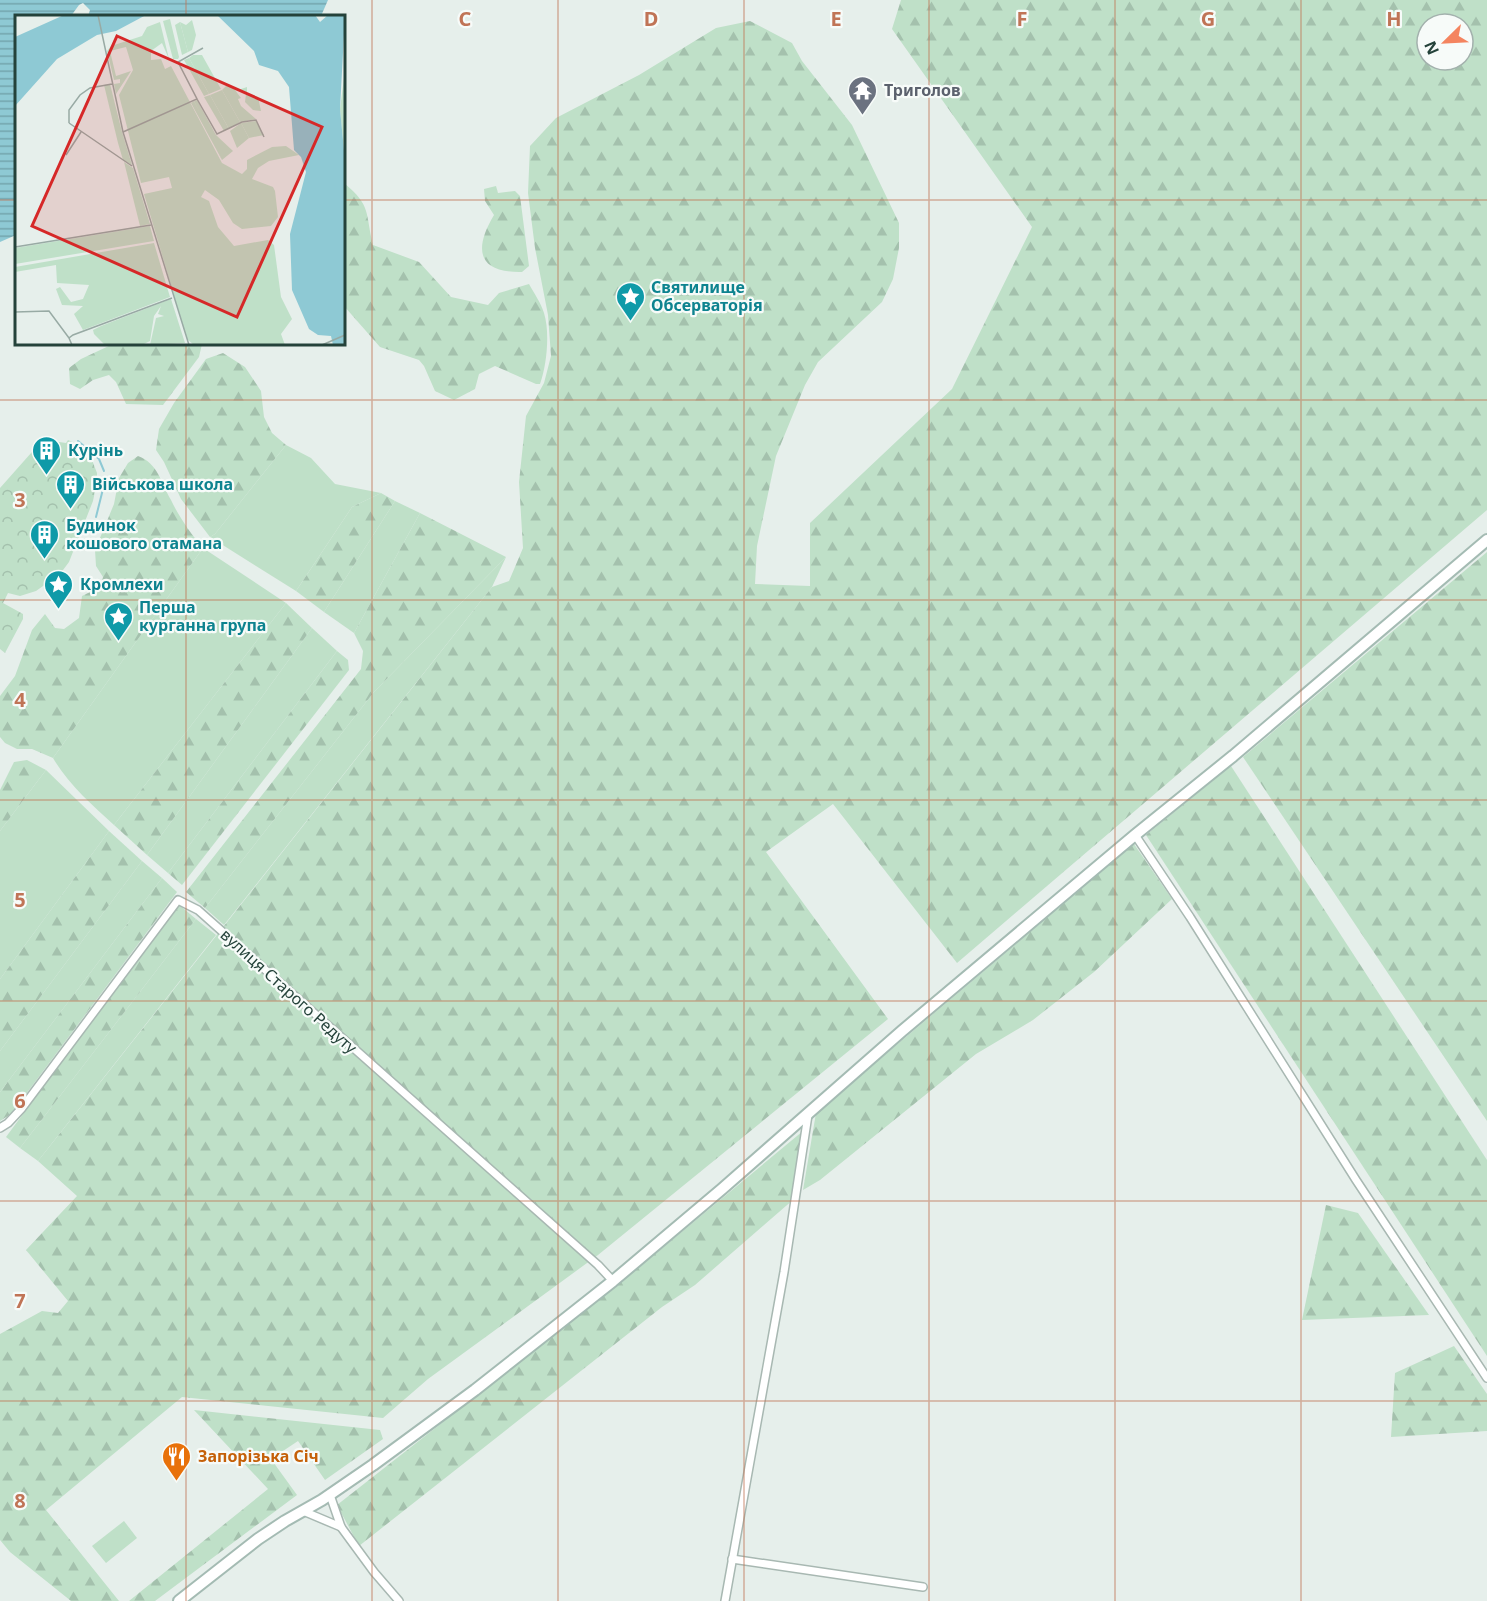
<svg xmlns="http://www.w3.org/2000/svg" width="1487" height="1601" font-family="'Noto Sans',sans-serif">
<defs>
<pattern id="forest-firs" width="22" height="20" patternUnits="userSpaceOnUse" patternTransform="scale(1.5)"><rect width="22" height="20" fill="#bfe0c8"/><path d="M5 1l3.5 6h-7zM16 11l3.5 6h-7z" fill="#a4c1ad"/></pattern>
<pattern id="park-crowns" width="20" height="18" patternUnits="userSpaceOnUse" patternTransform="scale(1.5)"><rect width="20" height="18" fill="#bfe0c8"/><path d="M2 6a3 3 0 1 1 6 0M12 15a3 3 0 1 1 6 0" fill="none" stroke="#a4c1ad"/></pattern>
<pattern id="water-rules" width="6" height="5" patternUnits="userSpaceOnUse" patternTransform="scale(1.5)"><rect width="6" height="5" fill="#8ec9d4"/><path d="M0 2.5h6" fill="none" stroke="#74a5ad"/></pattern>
</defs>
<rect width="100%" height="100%" fill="#e6efeb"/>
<g fill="#bfe0c8">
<polygon points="286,445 311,458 335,484 381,493 352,507 296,591 210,537 215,534"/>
<polygon points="395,501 420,513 354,633 324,612"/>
<path d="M203 548 286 603 114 825C92 805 68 784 53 758Z"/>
<polygon points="506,557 492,587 224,925 205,908 374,692"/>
<polygon points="312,628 337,651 168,873 147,855"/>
<polygon points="46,770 109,831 0,979 0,831"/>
<polygon points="142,861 162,878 0,1092 0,1051"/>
<polygon points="196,919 216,935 38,1161 20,1148"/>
<polygon points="124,1521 137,1538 106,1563 92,1546"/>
</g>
<g fill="url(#forest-firs)" fill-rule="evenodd">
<path d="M901 0H1487V510L957 963 833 804 766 852 888 1019 598 1255 428 1379 383 1418 182 1397 46 1510 119 1601H71L10 1552 0 1540V1334L42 1311 58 1313 68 1301 26 1250 77 1196 38 1161 492 587 509 581 523 548 519 482 526 416 544 383 551 356 548 315 535 248 528 193 530 146 556 118 639 75 716 28 750 21 792 43 802 61 852 125 899 223V248L893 279 882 302 818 362 805 385 776 456 757 546 755 584 810 586V523L952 389 1032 227 892 29ZM1427 24H1463V60H1427Z"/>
<path d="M344 183C372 206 365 213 373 245L419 262 451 297 488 305 499 293 529 284C534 293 541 303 544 313 550 332 547 365 540 384H536L495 366 479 374 475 389 454 400 435 391 424 366 419 360 380 347 344 306Z"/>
<path d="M496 186 498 193 515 191 520 196 529 266 522 272C478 273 473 250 494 215L485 201 484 189Z"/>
<polygon points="113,344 202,344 199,357 163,405 126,404 116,382 109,375 93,380 80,389 70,384 69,368 81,359"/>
<polygon points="223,353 245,367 261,391 264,417 272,433 286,445 215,534 210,537 181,499 164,462 156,450 159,429 174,403 206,359"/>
<path d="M138 456C158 463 161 483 171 500 179 517 191 534 203 548L53 758 32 749H17L5 743 0 737V696L15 676 32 630 45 614 55 628 64 629 79 618 82 596 100 587 103 577 96 566 95 550 114 504 119 478 128 463Z"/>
<polygon points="381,493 395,501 324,612 296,591 352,507"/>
<polygon points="420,513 506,557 374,692 205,908 186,892 361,669 363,651 354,633"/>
<polygon points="1487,552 1487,1121 1243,757"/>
<polygon points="286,603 312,628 147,855 114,825"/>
<polygon points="337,651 348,660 349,670 182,885 168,873"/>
<polygon points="27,760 46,770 0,831 0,790 14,762"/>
<polygon points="1231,766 1487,1160 1487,1356 1146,835"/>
<polygon points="109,831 142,861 0,1051 0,979"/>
<polygon points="1134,844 1172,899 1094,972 1033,1020 976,1054 820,1180 803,1190 816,1113"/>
<polygon points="162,878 177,892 11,1114 0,1121 0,1092"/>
<polygon points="178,904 196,919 20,1148 6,1137"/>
<polygon points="803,1131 794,1199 695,1285 662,1307 359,1546 337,1505 613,1289"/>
<polygon points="1326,1205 1358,1213 1429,1315 1302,1320"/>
<polygon points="1454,1346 1487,1394 1487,1431 1391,1437 1395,1373"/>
<polygon points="194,1410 380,1430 383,1439 325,1480 298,1441 271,1459 297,1495 155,1601 129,1601 268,1489"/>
</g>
<polygon fill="url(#park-crowns)" points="46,440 66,443 68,440 75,443 75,446 92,460 97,473 97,481 93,501 69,562 60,574 36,591 20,596 8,593 3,603 23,614 23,619 5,653 0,649 0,488 39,444"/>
<polygon fill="url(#water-rules)" points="0,0 328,0 321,16 88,16 90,10 83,3 79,5 71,16 16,16 16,235 0,242"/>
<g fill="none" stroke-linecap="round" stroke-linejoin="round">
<g stroke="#8ec9d4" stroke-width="2">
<polyline points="78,441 99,459 104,471"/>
<polyline points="96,517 105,481"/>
</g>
<defs>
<g id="minor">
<polyline points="1135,835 1190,917 1356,1180 1487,1378"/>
<polyline points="0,1128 8,1123 22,1108 178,900 198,910 598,1265 613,1281"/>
<polyline points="330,1495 341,1527 374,1572 399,1601"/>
<polyline points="303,1511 341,1527"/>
<polyline points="732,1559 923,1587"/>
<polyline points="725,1601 784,1272 808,1115"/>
</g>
<polyline id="secondary" points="179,1601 258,1539 285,1521 322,1500 373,1465 475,1390 613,1281 722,1189 902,1031 1135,835 1233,756 1487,540"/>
</defs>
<use href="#minor" stroke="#a8b8b2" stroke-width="10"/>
<use href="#secondary" stroke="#a4bbb3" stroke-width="14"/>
<use href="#minor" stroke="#fff" stroke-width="7"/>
<use href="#secondary" stroke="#fff" stroke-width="10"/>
</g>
<path fill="none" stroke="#c07456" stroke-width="1.5" stroke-opacity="0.55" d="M186 0V16M372 0V1601M558 0V1601M744 0V1601M929 0V1601M1115 0V1601M1301 0V1601M0 200H16M344 200H1487M186 344V1601M0 400H1487M0 600H1487M0 800H1487M0 1001H1487M0 1201H1487M0 1401H1487"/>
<defs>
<symbol id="temple-pin" viewBox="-11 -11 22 30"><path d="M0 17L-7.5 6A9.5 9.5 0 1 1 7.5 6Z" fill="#6b7280" stroke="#f7fbf9"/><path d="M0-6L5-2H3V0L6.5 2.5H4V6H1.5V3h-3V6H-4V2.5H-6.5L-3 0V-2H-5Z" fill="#fff"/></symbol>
<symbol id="sight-pin" viewBox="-11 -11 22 30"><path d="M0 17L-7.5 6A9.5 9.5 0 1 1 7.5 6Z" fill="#0f9aa8" stroke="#f7fbf9"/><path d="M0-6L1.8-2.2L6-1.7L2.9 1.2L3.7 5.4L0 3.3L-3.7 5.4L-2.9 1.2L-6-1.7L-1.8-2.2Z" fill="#fff"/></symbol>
<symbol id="building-pin" viewBox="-11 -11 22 30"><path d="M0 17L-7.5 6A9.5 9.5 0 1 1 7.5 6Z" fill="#0f9aa8" stroke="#f7fbf9"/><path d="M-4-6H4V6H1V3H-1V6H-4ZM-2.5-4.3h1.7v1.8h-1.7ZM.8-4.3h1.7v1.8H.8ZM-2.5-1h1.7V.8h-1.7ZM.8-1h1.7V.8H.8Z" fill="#fff"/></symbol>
<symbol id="restaurant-pin" viewBox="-11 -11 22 30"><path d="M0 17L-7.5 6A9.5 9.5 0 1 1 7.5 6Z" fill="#e8710a" stroke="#f7fbf9"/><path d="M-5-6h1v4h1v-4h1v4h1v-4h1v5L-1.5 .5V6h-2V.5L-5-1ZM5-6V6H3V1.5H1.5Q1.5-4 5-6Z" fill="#fff"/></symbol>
</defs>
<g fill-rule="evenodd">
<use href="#temple-pin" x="846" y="74" width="33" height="45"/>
<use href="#sight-pin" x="614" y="280" width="33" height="45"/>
<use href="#building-pin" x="30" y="434" width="33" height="45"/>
<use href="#building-pin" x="54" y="468" width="33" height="45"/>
<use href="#building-pin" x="28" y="518" width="33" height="45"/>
<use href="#sight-pin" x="42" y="568" width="33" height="45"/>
<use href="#sight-pin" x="102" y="600" width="33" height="45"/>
<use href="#restaurant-pin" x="160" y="1440" width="33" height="45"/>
</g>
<g text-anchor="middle" stroke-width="4.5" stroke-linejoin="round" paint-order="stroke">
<g font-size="16" font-weight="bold" fill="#5b616d" stroke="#f7fbf9" text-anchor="start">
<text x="884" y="96">Триголов</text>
</g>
<g font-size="16" font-weight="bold" fill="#0d838f" stroke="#f7fbf9" text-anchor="start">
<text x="651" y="293">Святилище<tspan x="651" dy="18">Обсерваторія</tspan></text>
<text x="68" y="456">Курінь</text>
<text x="92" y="490">Військова школа</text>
<text x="66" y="531">Будинок<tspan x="66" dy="18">кошового отамана</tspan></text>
<text x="80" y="590">Кромлехи</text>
<text x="139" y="613">Перша<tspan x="139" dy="18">курганна група</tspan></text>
</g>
<g font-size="16" fill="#24423a" stroke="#f7fbf9">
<text transform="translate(289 991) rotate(42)" y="6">вулиця Старого Редуту</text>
</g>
<g font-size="16" font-weight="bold" fill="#c56008" stroke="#f7fbf9" text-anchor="start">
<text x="198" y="1462">Запорізька Січ</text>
</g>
</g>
<g transform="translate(15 15)">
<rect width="330" height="330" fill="#e6efeb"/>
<path d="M177 5 181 20 177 35 173 37 165 7 171 10ZM178 40H187L206 74 194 79 174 43ZM330 55V146L325 94ZM207 75 225 107 214 114 195 80ZM179 86 197 120 207 145 176 88ZM226 108 234 123 222 133 215 116Z" fill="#bfe0c8"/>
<path d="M155 4 164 42 163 44H158L148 6ZM145 7 154 44 147 28 136 36V45L146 44 150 54 156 51 207 148 227 159 232 154V145L257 132 271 131 284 140 254 146 243 153 237 164 258 172 260 176 263 202 256 211 227 214 218 208 204 185 190 175 186 182 194 186 203 212 219 231 253 225 259 230 266 282 277 304 266 319 270 330H179L172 324 129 179 157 173 154 162 126 168 104 80 118 55 111 32 95 36 101 61 116 56 101 79 99 69 105 68V64L99 65 92 36 96 31 127 21 132 12ZM165 7 173 37 167 40 160 10ZM174 43 194 79 189 81 169 45ZM95 69 107 117 117 150 108 145 103 128 89 70ZM212 70 217 71 226 83 223 84 226 91 241 104 225 107 207 75ZM195 80 214 114 209 116 189 82ZM182 85 201 120 218 136 207 145 179 86ZM241 106 249 120 234 123 226 108ZM109 147 118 153 135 209 125 211ZM135 211 139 226 0 249V233ZM139 228 155 282 68 315 59 299 68 291 47 290 41 274 45 272 56 287 68 284 74 270 42 268 41 250 0 257V252ZM156 284 170 328 135 330 141 303 149 301 143 299 146 291 139 301 135 326 127 330H90L79 319 78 315 86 311Z" fill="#bfe0c8"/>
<path d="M232 72V78L243 82 246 96 238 95 230 87 231 79 223 75Z" fill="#bfe0c8"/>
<path d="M49 0H131L101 16 82 20 42 44 0 91V22ZM202 0H300L305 7 313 0H330L325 94 330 146V330H318L316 321 303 320 294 314 277 275 275 219 291 157 286 142 279 135 274 72 263 56 244 50 239 36Z" fill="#8ec9d4"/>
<path fill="none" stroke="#98aaa4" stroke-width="1.5" d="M83 0 108 117 174 330M182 84 202 119 227 107 241 105 249 122M54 108 117 151M54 108V95L65 80 75 73 97 69M108 117 182 84 163 47 188 33M51 140 66 117M0 232 136 210M0 297 34 296 54 323M57 330 54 323 58 320 157 283M307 330 330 320"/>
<path fill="#d62828" fill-opacity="0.15" stroke="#d62828" stroke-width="3" d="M102 21 307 112 222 302 17 211Z"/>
<rect width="330" height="330" fill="none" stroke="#24423a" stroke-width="3"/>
</g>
<g font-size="20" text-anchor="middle" font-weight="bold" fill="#c07456" stroke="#f7fbf9" stroke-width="4.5" stroke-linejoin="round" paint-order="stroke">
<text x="465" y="26">C</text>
<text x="651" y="26">D</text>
<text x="836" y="26">E</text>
<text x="1022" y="26">F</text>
<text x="1208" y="26">G</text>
<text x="1394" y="26">H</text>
<text x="20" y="507">3</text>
<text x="20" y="707">4</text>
<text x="20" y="907">5</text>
<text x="20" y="1108">6</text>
<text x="20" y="1308">7</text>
<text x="20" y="1508">8</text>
</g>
<g transform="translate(1445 42) rotate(246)"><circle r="28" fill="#f7fbf9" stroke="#a3b1ad" stroke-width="1.5"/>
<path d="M0-4.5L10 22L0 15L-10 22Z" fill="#f4845f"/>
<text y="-9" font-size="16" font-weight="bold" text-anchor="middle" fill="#24423a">N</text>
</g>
</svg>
